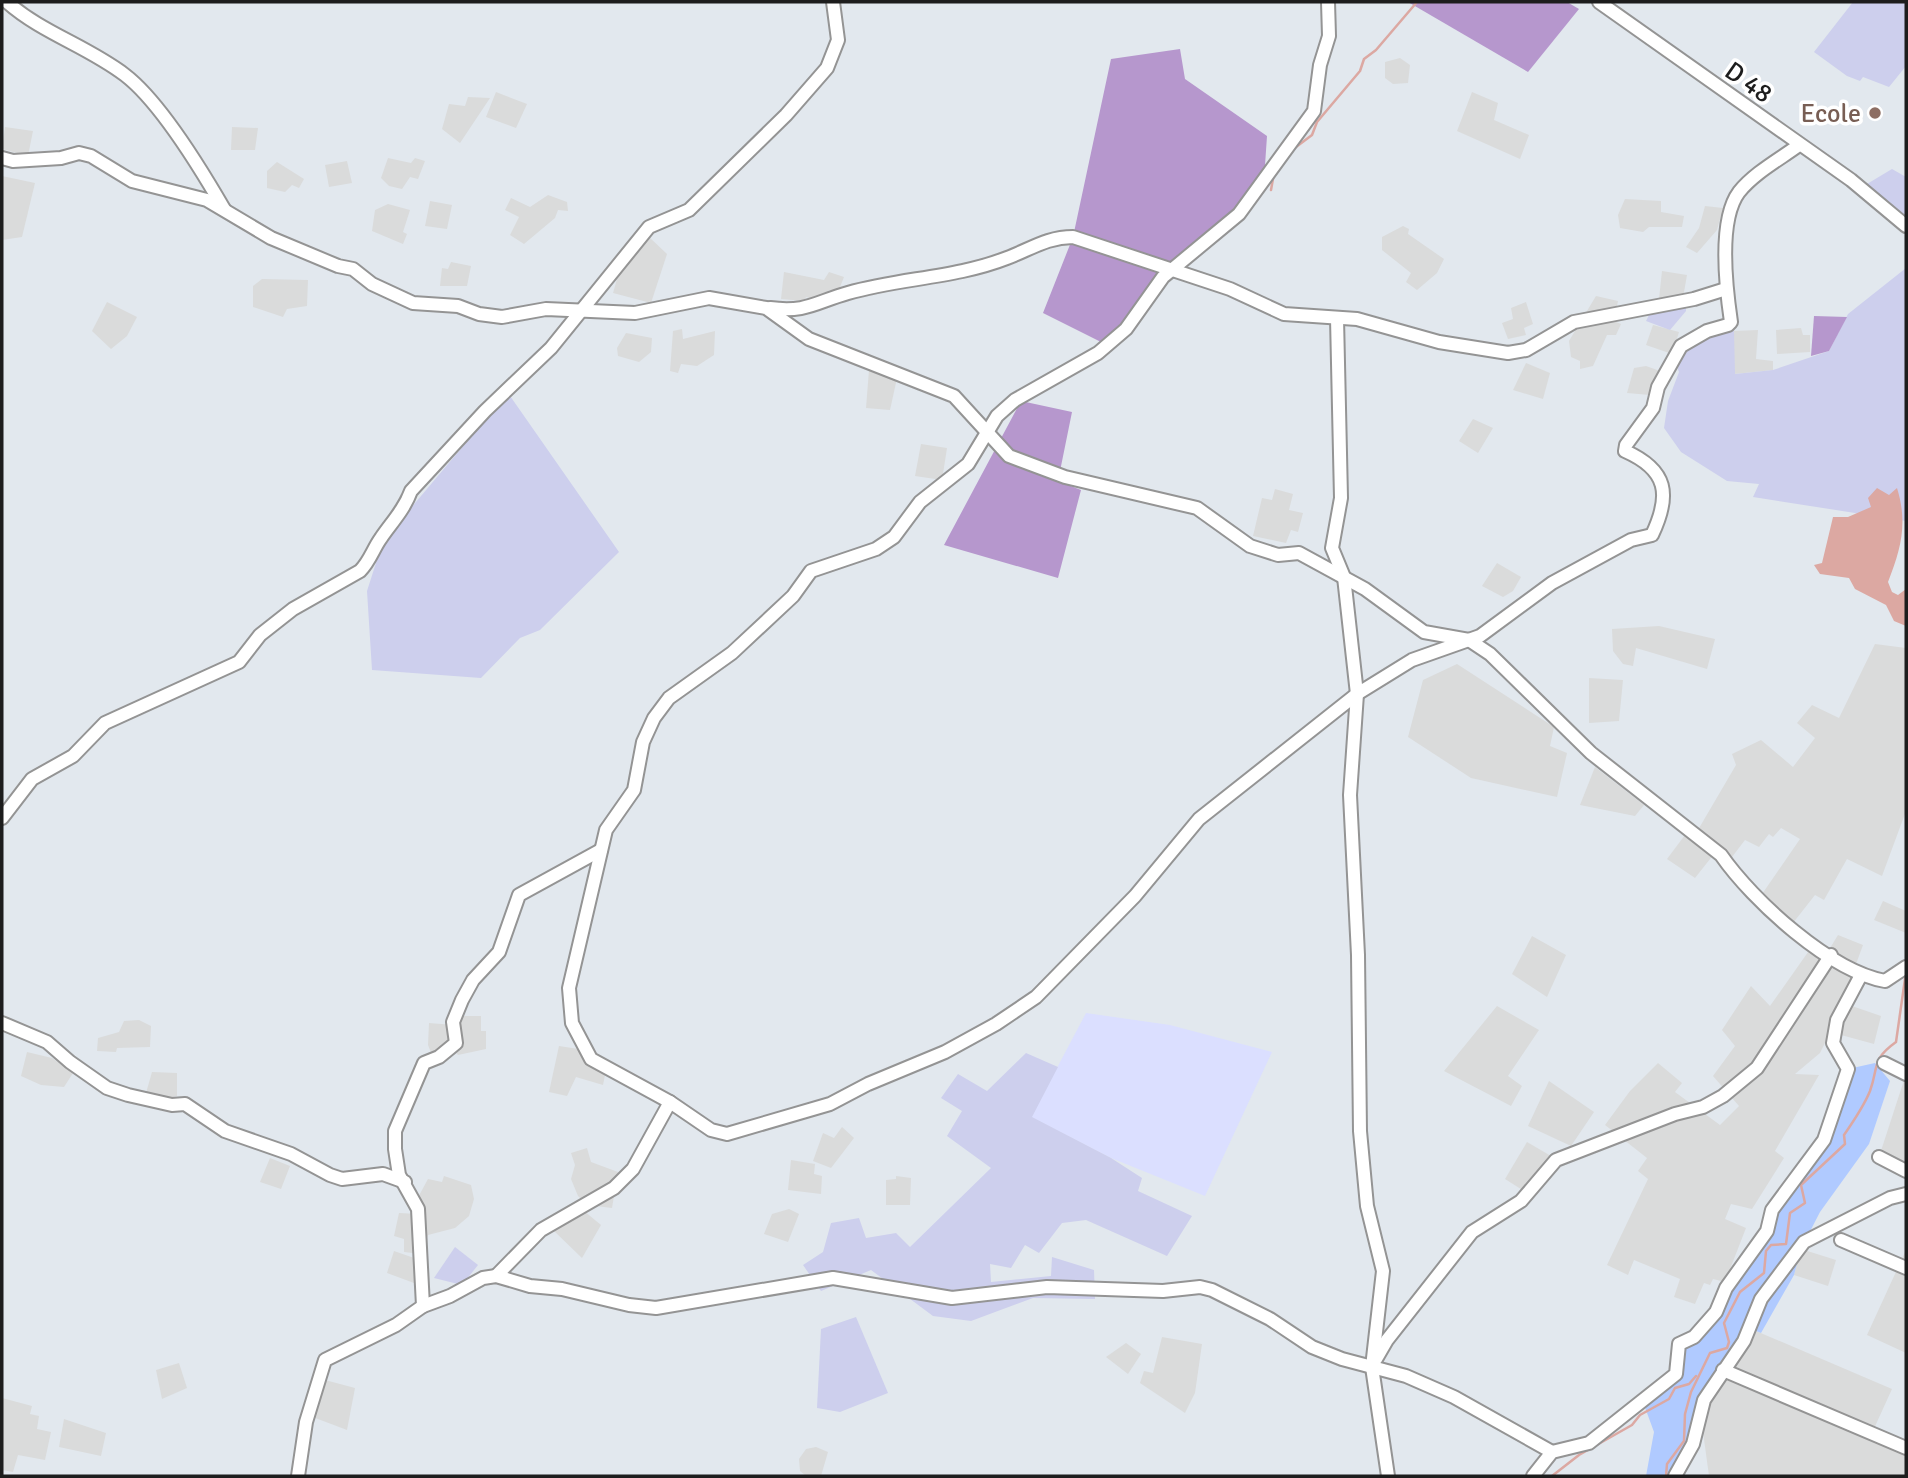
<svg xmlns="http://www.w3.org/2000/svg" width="1908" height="1478" font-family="Signika,sans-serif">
<rect width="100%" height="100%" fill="#e2e8ee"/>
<g fill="#dadbdb">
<polygon points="1400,58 1410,65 1408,83 1393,84 1385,78 1385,62"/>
<polygon points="496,92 527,104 516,128 486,117"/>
<polygon points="1472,92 1498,103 1494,120 1529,135 1520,159 1457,131"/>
<polygon points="468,97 490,98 460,143 442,129 449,104 465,106"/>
<polygon points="5,127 33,131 28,156 2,149"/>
<polygon points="232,127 258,128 255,150 231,150"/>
<polygon points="388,158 411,163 415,158 425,161 418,179 410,177 402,189 389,186 381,178"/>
<polygon points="347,161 352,183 329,187 325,165"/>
<polygon points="277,162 304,179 299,188 292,185 285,192 267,188 267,171"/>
<polygon points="2,176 35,183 22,237 2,240"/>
<polygon points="548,195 567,202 568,211 558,210 555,218 524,244 510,235 519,217 505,210 511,198 530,207"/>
<polygon points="1625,199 1661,201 1661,212 1684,216 1682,227 1649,227 1643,232 1620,228 1618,215"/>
<polygon points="430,201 452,205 447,229 425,226"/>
<polygon points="388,204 410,210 403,232 407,234 403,244 372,231 375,210"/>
<polygon points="1705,206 1723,208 1717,230 1697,253 1686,247 1699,228"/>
<polygon points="1403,226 1409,229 1408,234 1444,259 1437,273 1417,290 1406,282 1411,273 1382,250 1382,237"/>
<polygon points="649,237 667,254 651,303 613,293 619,272"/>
<polygon points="451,262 471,266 467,286 440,286 442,268 448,269"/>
<polygon points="1662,271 1687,275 1683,298 1659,299"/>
<polygon points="784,272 824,280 829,272 844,277 838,292 829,290 821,302 806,297 804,301 781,299"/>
<polygon points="262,279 308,280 307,306 287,309 283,317 253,307 253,286"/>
<polygon points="1596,296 1618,301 1614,321 1621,324 1616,335 1607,335 1593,366 1580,369 1580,361 1571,357 1569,341"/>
<polygon points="107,302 137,317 127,336 111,349 92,331"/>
<polygon points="1526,302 1533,324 1524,328 1526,335 1508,339 1502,323 1513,319 1511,308"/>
<polygon points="1653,325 1679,332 1672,354 1646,345"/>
<polygon points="1801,328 1803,335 1810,335 1810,352 1777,354 1776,330"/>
<polygon points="682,329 683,339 715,331 714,355 697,366 681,364 678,373 670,371 673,331"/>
<polygon points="1758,330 1756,359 1773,361 1773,370 1734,374 1734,331"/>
<polygon points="626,333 652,338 651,352 639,362 618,356 617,348"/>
<polygon points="1526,363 1550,373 1543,399 1513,390"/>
<polygon points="1646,366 1660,371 1650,395 1627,393 1634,368"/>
<polygon points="869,370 897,378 890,410 866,408"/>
<polygon points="1473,419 1493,428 1478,453 1459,441"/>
<polygon points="921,444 947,448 942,480 915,476"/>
<polygon points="1275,489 1293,494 1289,510 1303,513 1298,532 1291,530 1286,543 1253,536 1262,498 1272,500"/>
<polygon points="1497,563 1521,577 1513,591 1503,597 1482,586"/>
<polygon points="1659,626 1715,639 1707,669 1636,648 1633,666 1623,664 1613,651 1612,629"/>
<polygon points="1875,644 1906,648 1906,811 1882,876 1847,859 1824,900 1815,895 1793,923 1760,897 1800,839 1781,828 1773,837 1769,834 1759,847 1745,840 1732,857 1718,849 1695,878 1667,859 1688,831 1695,835 1736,765 1732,754 1761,740 1793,767 1815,738 1797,723 1812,705 1839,718"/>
<polygon points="1457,664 1554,727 1550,746 1567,753 1557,797 1471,778 1408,737 1423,680"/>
<polygon points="1589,678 1623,680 1619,721 1589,723"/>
<polygon points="1595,767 1644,805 1635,816 1580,805"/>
<polygon points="1883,901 1906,911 1906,933 1874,920"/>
<polygon points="1838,935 1863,945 1852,975 1854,984 1820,1053 1795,1074 1819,1075 1775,1151 1784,1158 1752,1209 1731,1204 1725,1219 1746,1228 1725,1282 1713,1279 1710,1285 1704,1283 1695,1304 1674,1297 1680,1279 1634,1260 1628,1275 1607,1265 1648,1179 1638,1171 1647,1158 1605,1125 1630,1091 1658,1063 1682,1083 1675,1092 1720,1125 1739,1106 1713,1076 1735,1046 1722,1030 1751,986 1770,1006 1813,945 1827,953"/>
<polygon points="1532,936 1566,955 1547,997 1512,974"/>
<polygon points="1849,1005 1881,1016 1874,1044 1841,1035"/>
<polygon points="1497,1006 1539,1030 1508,1076 1522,1086 1511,1106 1444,1071"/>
<polygon points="460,1016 481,1016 481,1031 486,1031 486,1049 458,1055 453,1049 432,1055 428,1045 429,1023 454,1025"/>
<polygon points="139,1020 151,1026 150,1047 117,1048 116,1052 97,1051 98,1038 119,1032 124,1021"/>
<polygon points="559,1046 585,1050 606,1070 603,1085 576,1077 567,1096 549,1092"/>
<polygon points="27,1052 52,1058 73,1073 64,1087 41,1085 21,1076"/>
<polygon points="152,1072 177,1073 177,1096 161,1100 146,1093"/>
<polygon points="1906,1074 1906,1171 1879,1157"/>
<polygon points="1549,1081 1594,1112 1571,1146 1528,1126"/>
<polygon points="842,1127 854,1138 831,1168 813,1161 823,1133 834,1138"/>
<polygon points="1527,1142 1551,1156 1524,1191 1505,1179"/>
<polygon points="587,1148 591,1162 618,1172 612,1208 588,1205 578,1196 571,1179 575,1165 571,1153"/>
<polygon points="270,1158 290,1166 281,1189 260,1182"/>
<polygon points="791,1160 815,1164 814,1174 822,1176 821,1194 788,1190"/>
<polygon points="444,1176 471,1185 474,1199 469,1216 455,1228 428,1235 421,1254 404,1252 404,1239 394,1236 399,1213 418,1214 415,1203 428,1179 442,1182"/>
<polygon points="896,1176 911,1178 910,1205 886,1205 886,1180 896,1179"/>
<polygon points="789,1209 799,1214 788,1242 764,1234 772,1214"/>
<polygon points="584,1211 601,1225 582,1258 553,1230"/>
<polygon points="1801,1249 1836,1260 1828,1286 1794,1275"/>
<polygon points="1906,1250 1906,1353 1867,1335"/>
<polygon points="394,1251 417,1259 414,1283 387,1273"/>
<polygon points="1749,1328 1892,1389 1872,1433 1906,1448 1906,1476 1709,1476 1700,1410"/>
<polygon points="1162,1337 1202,1344 1195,1393 1185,1413 1140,1383 1144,1371 1153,1373"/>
<polygon points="1126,1343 1141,1354 1128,1374 1106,1357"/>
<polygon points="179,1363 187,1388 162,1399 156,1370"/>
<polygon points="325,1380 355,1388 347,1430 310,1416"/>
<polygon points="2,1398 32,1406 30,1414 39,1416 37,1429 51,1432 45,1460 18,1455 13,1472 2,1470"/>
<polygon points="64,1419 106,1433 101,1456 59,1447"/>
<polygon points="816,1447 828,1452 821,1476 806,1476 800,1471 799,1459 806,1449"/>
</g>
<polygon fill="#dbdfff" points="1086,1013 1170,1025 1272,1052 1205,1196 1111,1158 1031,1117"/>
<g fill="#cdcfed">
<polygon points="1853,2 1906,2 1906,66 1889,87 1863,77 1860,81 1847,76 1814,52"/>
<polygon points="1892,169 1906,177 1906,216 1867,184"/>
<polygon points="1906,268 1906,521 1753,497 1759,484 1727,481 1681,452 1664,428 1668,401 1679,372 1675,362 1681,353 1695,340 1734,331 1735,374 1773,370 1829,351 1848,314"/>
<polygon points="1686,305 1686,311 1670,330 1646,321 1650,313"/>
<polygon points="508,393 619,552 540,630 520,638 481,678 372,670 367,591 383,541"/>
<polygon points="1026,1053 1058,1067 1032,1117 1111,1158 1142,1178 1138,1191 1192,1216 1167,1256 1086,1220 1062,1223 1039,1253 1025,1245 1011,1268 990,1264 991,1282 1051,1276 1052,1257 1094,1270 1095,1299 1033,1298 971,1321 933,1316 871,1270 821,1291 803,1265 823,1252 831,1223 859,1218 866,1238 896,1233 910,1247 991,1168 947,1136 962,1111 941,1098 958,1074 987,1091"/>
<polygon points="455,1247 478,1265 462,1285 434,1278"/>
<polygon points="856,1317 888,1393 840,1412 817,1408 821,1329"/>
</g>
<g fill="#b697cd">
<polygon points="1408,2 1567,2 1579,9 1528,72"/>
<polygon points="1180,49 1185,79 1267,136 1264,180 1239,214 1163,277 1107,345 1043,313 1073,237 1111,59"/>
<polygon points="1814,316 1847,317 1829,351 1811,356"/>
<polygon points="1021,401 1072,412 1058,481 1081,490 1058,578 944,545"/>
</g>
<polygon fill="#b0caff" points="1875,1063 1890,1081 1869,1144 1820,1212 1801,1249 1794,1275 1761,1333 1749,1328 1723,1370 1675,1476 1646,1476 1654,1432 1643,1402 1676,1374 1676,1349 1694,1337 1767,1231 1772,1210 1815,1151 1848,1069"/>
<path fill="#dca8a2" d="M1877 488 1889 495 1897 488C1908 523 1901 549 1888 582L1892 592 1898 595 1906 589V626L1894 621 1886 605 1855 589 1849 578 1820 574 1814 565 1822 563 1833 517H1848L1871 507 1868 498Z"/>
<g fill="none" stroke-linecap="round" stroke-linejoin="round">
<g stroke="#dca8a2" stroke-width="2.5">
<polyline points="1292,150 1312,135 1317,122 1360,71 1364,59 1376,50 1417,2"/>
<polyline points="1271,190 1274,173"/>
<polyline points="1552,1476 1579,1455 1632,1425 1640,1415 1669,1399 1675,1388 1689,1384 1696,1376"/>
<path d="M1666 1476 1667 1464 1684 1441 1685 1414 1691 1392 1710 1353 1727 1348 1729 1342 1724 1323 1740 1292 1764 1273 1766 1251 1771 1245 1786 1244 1790 1213 1805 1203 1801 1185 1845 1144 1844 1135C1853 1122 1864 1106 1870 1091 1879 1066 1871 1060 1896 1042L1906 972"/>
</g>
<defs>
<g id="minor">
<path d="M7 2C42 33 87 46 125 75 159 101 202 171 224 209"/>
<polyline points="1599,2 1851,180 1906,226"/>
<path d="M2 158 13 161 61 158 79 153 91 156 132 181 207 200 271 238 338 266 353 269 372 284 413 303 458 306 479 314 502 317 546 309 635 313 709 298 766 308 809 339 954 396 1009 456 1065 477 1197 508 1250 546 1278 555 1299 553 1365 589 1424 632 1469 640 1490 654 1591 753 1721 855C1753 901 1830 971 1885 981L1906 967"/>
<path d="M770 308C806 313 816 302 848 293 900 278 956 278 1007 258 1031 249 1047 237 1073 237L1230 289 1284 314 1357 319 1439 342 1508 353 1526 350 1574 322 1694 299 1726 289"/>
<polyline points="1337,318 1341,498 1332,548 1344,577 1357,694 1350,795 1358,955 1360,1131 1367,1206 1383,1271 1372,1367 1388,1476"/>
<path d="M2 818 32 779 73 756 105 723 239 662 260 635 293 609 360 571C370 561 373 549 381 538 392 522 404 510 411 491L485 411 551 348 649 227 689 210 786 115 827 68 838 40 833 2"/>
<polyline points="2,1023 47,1042 70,1062 107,1088 128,1095 172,1105 185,1104 225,1131 291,1154 330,1175 342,1179 383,1174 405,1182"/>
<polyline points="1884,1063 1906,1074"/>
<polyline points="670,1102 591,1059 572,1023 569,988 606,830 634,790 643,742 654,718 669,698 732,653 793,596 811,571 876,549 894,537 920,502 968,464 997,416 1015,400 1098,353 1126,329 1163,277 1239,214 1314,111 1320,65 1329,36 1328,2"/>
<polyline points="1879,1157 1906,1171"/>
<polyline points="1841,1240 1906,1268"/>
<path d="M496 1276 541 1230 614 1188 633 1169 670 1102 711 1130 727 1134 830 1104 868 1084 945 1052 996 1024 1036 997 1135 896 1199 819 1357 694 1412 660 1480 636 1552 583 1631 540 1652 535C1671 495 1668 470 1625 451L1626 445 1653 408 1658 387 1681 346 1707 331 1728 325 1731 322C1726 288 1718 220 1739 192 1754 173 1780 159 1799 145"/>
<polyline points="423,1306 450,1296 483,1278 496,1276 530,1286 562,1289 629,1305 656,1308 833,1278 952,1298 1047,1287 1163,1291 1200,1287 1212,1290 1270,1319 1312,1347 1342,1359 1406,1376 1454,1397 1552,1452"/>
<polyline points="1376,1359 1387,1340 1472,1232 1521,1201 1556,1160 1675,1114 1703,1107 1723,1096 1757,1068 1831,955"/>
<polyline points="1723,1370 1906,1448"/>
<polyline points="298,1476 306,1422 325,1360 396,1325 423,1306 418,1209 399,1175 395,1149 395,1131 424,1063 439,1057 456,1043 453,1022 462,1000 473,980 499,952 519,895 601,850"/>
<polyline points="1533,1476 1552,1452 1589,1443 1676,1374 1679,1344 1694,1337 1716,1312 1726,1288 1767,1231 1772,1210 1824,1140 1848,1069 1833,1043 1837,1020 1861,975"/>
<polyline points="1675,1476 1693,1444 1704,1400 1744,1341 1761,1299 1804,1242 1890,1198 1906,1194"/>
</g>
</defs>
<use href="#minor" stroke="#949494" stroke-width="16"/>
<use href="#minor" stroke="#fff" stroke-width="12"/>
</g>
<circle fill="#8d6e63" stroke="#fff" stroke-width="2.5" cx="1875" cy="113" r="7"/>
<g text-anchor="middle" stroke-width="7" stroke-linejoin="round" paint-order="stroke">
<g font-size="26" fill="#1d1d1d" stroke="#fff">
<text transform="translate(1749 82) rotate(35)" y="9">D 48</text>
</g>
<g font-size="26" fill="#785e54" stroke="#fff" text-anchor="end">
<text x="1861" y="122">Ecole</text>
</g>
</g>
<rect width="1908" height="1478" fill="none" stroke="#1d1d1d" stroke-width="7"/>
</svg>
